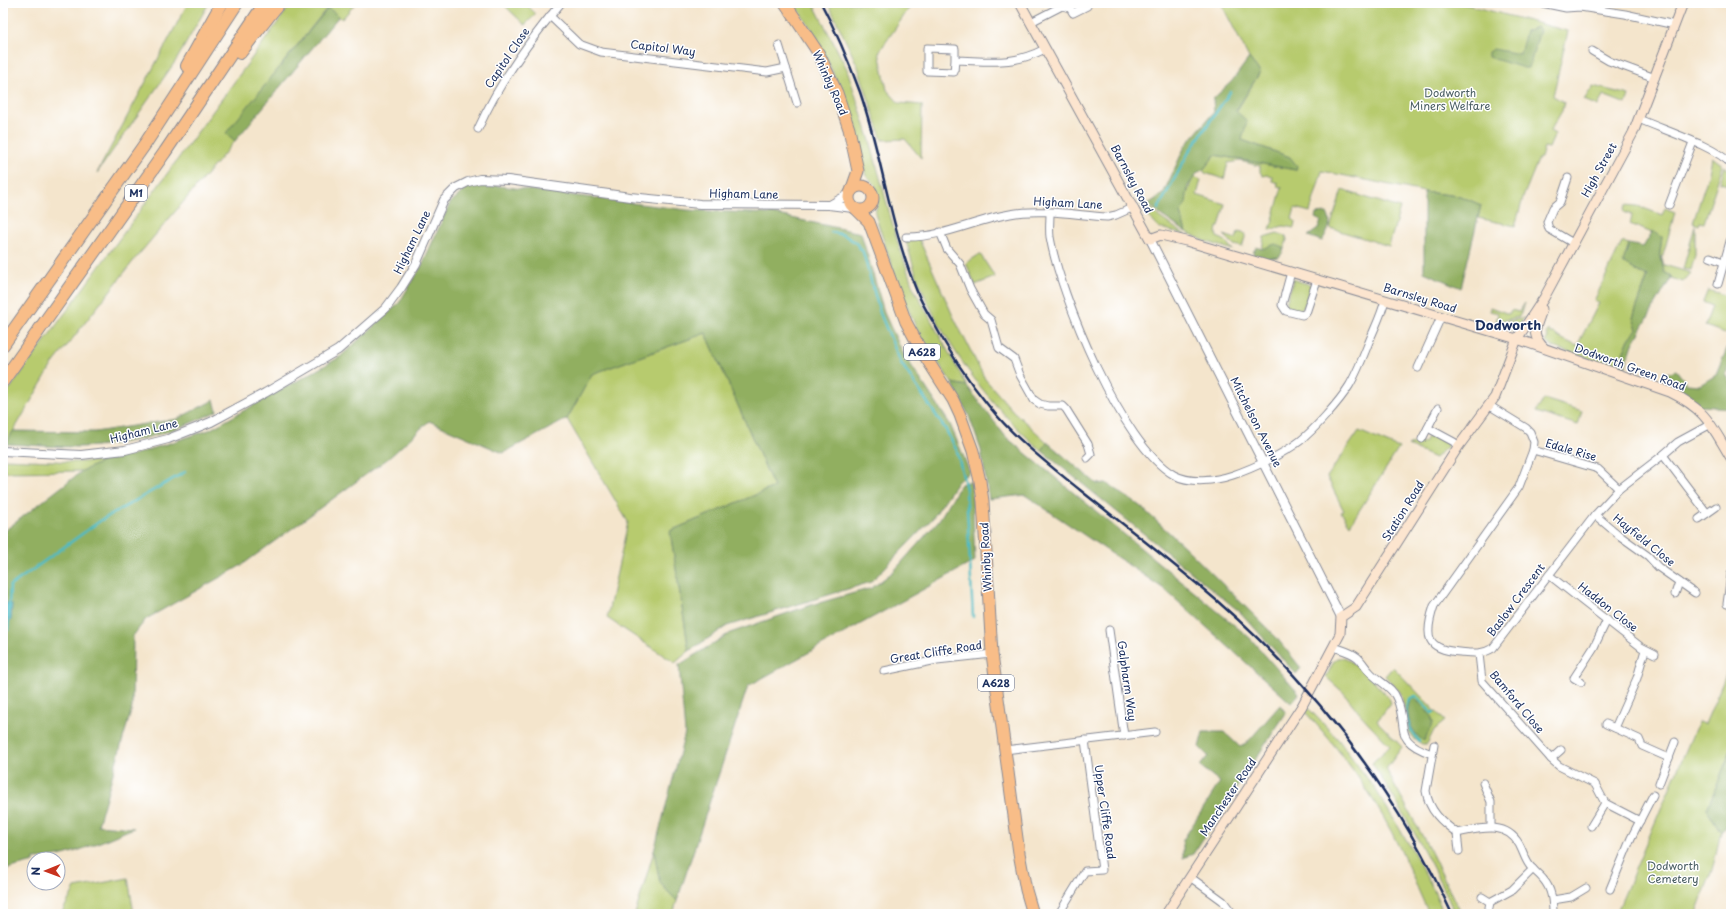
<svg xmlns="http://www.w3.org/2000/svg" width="1734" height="917" font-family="'Playpen Sans',sans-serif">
<rect width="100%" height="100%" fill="#fff"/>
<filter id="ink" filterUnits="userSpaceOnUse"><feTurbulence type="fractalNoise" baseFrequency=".025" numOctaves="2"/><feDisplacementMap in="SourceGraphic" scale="8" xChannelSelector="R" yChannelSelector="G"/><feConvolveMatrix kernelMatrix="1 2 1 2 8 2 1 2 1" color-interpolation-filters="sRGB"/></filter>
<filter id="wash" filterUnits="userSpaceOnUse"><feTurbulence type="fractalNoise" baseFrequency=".012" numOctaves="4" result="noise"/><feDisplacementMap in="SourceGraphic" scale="16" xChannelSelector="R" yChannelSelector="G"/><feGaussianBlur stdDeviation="0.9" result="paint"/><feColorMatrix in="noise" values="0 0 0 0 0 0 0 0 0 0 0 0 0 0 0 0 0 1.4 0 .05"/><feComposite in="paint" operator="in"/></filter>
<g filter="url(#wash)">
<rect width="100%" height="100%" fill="#f4e5cc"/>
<g fill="#b7cb6e" stroke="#697d66" fill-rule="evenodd">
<polygon points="188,3 209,3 177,59 97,173"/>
<polygon points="292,3 356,3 342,19 327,8 227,133 235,141 135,259 52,365 6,444 3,443 3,398"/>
<polygon points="502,3 525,3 536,14 525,25"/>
<polygon points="793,3 813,3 847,69 870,141 896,237 913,287 967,386 952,383 919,334 898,285 875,214 878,199 875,185 866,176 846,102 816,35"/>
<polygon points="828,3 910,3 910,7 879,52 887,90 899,103 922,105 921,158 905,139 882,140 858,67"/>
<polygon points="1221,3 1460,3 1568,31 1553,96 1564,102 1562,111 1550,131 1555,134 1549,148 1544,147 1541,158 1539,158 1524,195 1515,226 1478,218 1481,205 1460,196 1424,192 1322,171 1310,212 1295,208 1292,219 1295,221 1294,228 1283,226 1270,230 1282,187 1277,186 1278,183 1272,181 1272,176 1267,175 1263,176 1260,172 1260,166 1240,161 1228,163 1224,179 1205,173 1203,170 1215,155 1295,170 1290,157 1242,140 1236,112 1260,72 1249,58"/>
<polygon points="1593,86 1629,95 1626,104 1603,95 1598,106 1584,100"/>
<polygon points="1712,157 1723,165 1704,223 1700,222 1699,225 1693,223 1709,173"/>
<polygon points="1725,166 1731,173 1731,186 1720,183"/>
<path d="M1194 177 1201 180 1197 195 1225 204 1219 227H1217L1216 233 1217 237 1224 240 1233 250 1205 241 1186 232 1180 213C1187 201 1187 188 1194 177Z"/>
<polygon points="1133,190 1159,217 1187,236 1158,227 1149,217"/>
<polygon points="1342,190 1400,208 1389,246 1330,228"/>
<polygon points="1626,205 1638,206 1662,215 1665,208 1675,212 1662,259 1664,265 1691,273 1683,282 1671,278 1671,276 1664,272 1660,252 1662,237 1630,224 1632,215 1624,212"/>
<polygon points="1695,226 1695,255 1691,270 1683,269"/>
<polygon points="1238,232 1246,234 1242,247 1234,245 1224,235 1236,239"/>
<polygon points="1277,233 1286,236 1287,240 1283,252 1283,247 1262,249 1264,237"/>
<path d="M905 238 919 239 953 316 985 379 1013 411 1047 442 1042 451C989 405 948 350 920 285 914 270 910 254 905 238Z"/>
<polygon points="1622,242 1629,244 1623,262 1636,271 1648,275 1633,318 1637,329 1629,339 1617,368 1553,347 1545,342 1548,337 1546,333 1549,330 1550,333 1554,333 1558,337 1577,346 1599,303 1594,301"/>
<polygon points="980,254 995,277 975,285 966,263"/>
<polygon points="1291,279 1312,285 1313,287 1310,287 1304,307 1299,311 1289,308 1286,303 1293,281"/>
<polygon points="1708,290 1731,297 1731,335 1705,326 1712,306 1703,302"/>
<polygon points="1525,303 1519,317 1496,322 1498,313 1490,311 1490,307 1509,314 1511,310 1519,312"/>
<polygon points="1524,318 1519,325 1509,330 1490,325"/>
<polygon points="706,333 774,487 670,531 689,651 675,663 607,618 628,522 567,419 592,374"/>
<polygon points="1544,399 1582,411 1578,425 1536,412"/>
<polygon points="1359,431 1399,448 1350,525 1341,512 1344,511 1327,477"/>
<polygon points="1431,435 1445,441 1448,446 1435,458 1408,446 1419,441 1424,443 1428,436"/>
<polygon points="3,459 77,462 104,461 82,471 3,472"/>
<path d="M1338 658C1352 655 1378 687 1389 698L1391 703 1377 721 1402 747 1386 769 1430 850 1461 914H1455C1431 860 1404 813 1372 763L1390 746 1360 714 1344 693 1326 677 1334 661Z"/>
<polygon points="1731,663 1731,729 1729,732 1731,733 1731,750 1707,809 1721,832 1712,871 1696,914 1616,914 1698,722 1705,724"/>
<path d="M1393 667 1445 721 1434 730 1427 744H1422L1414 739 1409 732 1401 693 1385 676ZM1418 701C1423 709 1430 713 1433 723L1424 740C1411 732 1410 724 1408 709Z"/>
<path d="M1308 708 1338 739 1376 790 1413 851 1435 893 1444 914H1429C1416 886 1405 857 1391 831 1368 788 1339 748 1306 713Z"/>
<polygon points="654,851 660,883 677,901 673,914 635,914"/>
<polygon points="128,878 134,914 61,914 75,888"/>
</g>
<g fill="#91af61" stroke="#566f60">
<polygon points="328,8 339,16 235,141 226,133"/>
<polygon points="1536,27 1540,30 1529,68 1524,68 1488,57 1488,52 1493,49 1520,54 1526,31"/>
<polygon points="1249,58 1260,72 1236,111 1247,121 1242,140 1290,157 1297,166 1296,170 1215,155 1203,170 1198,172 1188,186 1186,203 1180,213 1186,232 1162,216 1148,204 1163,194 1185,146 1214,112 1213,99 1232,81"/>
<path d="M484 184 687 210 773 214 861 233 885 315 903 353 950 424 970 472 958 481 932 519 871 582 727 626 689 651 670 531 774 487 706 333 592 374 567 419 503 453 429 421 390 457 242 565 146 619 133 636 132 708 98 825 134 828C103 840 68 859 34 859V862L3 870V532L82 471 104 461 136 454 209 430 340 357 399 303 422 265 450 203 468 187Z"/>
<polygon points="1424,192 1460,196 1481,205 1461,288 1424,272"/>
<path d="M1327 213C1333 225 1328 230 1322 241L1308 236 1318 229 1321 221 1315 218 1316 214Z"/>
<polygon points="1653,231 1662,237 1660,252 1664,272 1671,276 1671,278 1633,344 1624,370 1617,368 1629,339 1637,329 1633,318 1648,276 1636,271 1623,262 1629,244 1643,247"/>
<polygon points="1275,244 1283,247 1283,252 1279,257 1264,259 1253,256 1254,250 1255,250 1256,247 1262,249"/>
<polygon points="1731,344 1731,361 1726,374 1731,383 1731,408 1701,406 1666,388 1664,374 1676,370 1687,384 1700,385 1716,375 1728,346"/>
<polygon points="952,383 967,386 1006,437 1250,638 1299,694 1291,703 1164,589 1025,495 989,499 981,450 969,416"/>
<path d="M214 400 217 411C176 432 126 446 79 447 55 447 30 445 6 444L13 431 95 432 177 419Z"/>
<polygon points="1047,442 1097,484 1106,483 1140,506 1187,549 1276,637 1301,668 1296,674 1240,612 1042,451"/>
<polygon points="972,481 975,561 748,686 677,901 660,883 654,851 685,733 679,665 730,633 808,606 872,588 894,571 939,520 961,484"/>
<path d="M1414 698 1431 715 1433 723 1424 741C1411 734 1403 712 1411 699Z"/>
<polygon points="1280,705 1286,713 1193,854 1183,858 1183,840 1220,782 1200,766 1208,756 1199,747 1203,732 1224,732 1240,747 1246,744"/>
<polygon points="1731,750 1731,819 1721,832 1707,809"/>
</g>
<polygon fill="#4cbbc4" stroke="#347591" points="5,603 12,604 11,620 5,618"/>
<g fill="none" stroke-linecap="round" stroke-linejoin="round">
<g stroke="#4cbbc4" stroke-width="2.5">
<polyline points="1158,209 1189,152 1230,92"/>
<polyline points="831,232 844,235 855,242 863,252 880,313 901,363 946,430 957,451 966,489 973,617"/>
<polyline points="9,606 10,586 100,521 185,472"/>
<polyline points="8,630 9,617"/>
<path d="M1419 741C1409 730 1402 713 1409 699L1416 696 1432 713 1434 712"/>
</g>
</g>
</g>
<g filter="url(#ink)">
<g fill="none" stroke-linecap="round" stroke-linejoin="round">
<defs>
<g id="minor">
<polyline points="1542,3 1566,8 1580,7 1625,14 1675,25"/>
<polyline points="550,16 579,44 601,52 767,72 786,68"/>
<polyline points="1031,22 1062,6 1070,8 1073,13 1087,6"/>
<polyline points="779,45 797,103"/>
<polyline points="1592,51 1609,61 1655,78"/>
<path d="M955 60 954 72 927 71V48L955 49V60C991 61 1011 66 1045 49"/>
<path d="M1639 119C1663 130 1715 146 1731 164"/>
<path d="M478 129C499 82 528 42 561 3"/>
<polyline points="1568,178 1560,202 1553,208 1547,222 1549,229 1573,243"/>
<polyline points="1669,205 1693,142"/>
<path d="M1050 213C1050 221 1049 229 1050 237 1060 295 1122 446 1174 475 1191 484 1215 481 1233 475 1254 468 1283 454 1300 441 1314 430 1339 402 1349 386 1358 371 1364 354 1371 337 1376 325 1382 313 1385 300"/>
<polyline points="940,232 947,249 960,264 970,289 984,314 991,320 999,348 1014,359 1020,375 1034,400 1040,404 1048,406 1063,406 1066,409 1088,444 1091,454 1087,458"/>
<path d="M906 237C942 238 975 220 1010 214 1041 208 1076 215 1107 217L1116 215 1134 207"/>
<polyline points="1710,257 1723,262"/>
<polyline points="1291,272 1282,305 1286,311 1302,315 1306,313 1317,280"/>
<polyline points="1718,284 1731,238"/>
<polyline points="1418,368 1441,317"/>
<path d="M1490 406 1526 428 1530 432 1534 442 1533 450 1519 487 1434 606C1424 636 1426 650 1460 652 1472 653 1482 655 1493 648L1595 515 1619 489 1663 455 1678 442 1711 424"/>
<polyline points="1428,428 1454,442 1458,447"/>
<polyline points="1422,439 1438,408"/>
<polyline points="1533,450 1598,469 1619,489"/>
<polyline points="1663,455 1707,513"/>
<polyline points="1595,515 1620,536 1648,556 1658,567 1695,593"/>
<polyline points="1699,519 1716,507"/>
<polyline points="1549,575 1641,647 1655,654"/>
<polyline points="1675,594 1679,582"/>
<polyline points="1727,604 1731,574"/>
<polyline points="1109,630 1124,736"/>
<path d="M1334 647C1342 650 1351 652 1357 657 1362 661 1365 667 1369 671 1377 681 1393 687 1397 699 1409 729 1392 740 1432 754"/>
<polyline points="1479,654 1482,681 1551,759 1559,766 1595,784 1605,803 1640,821"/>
<polyline points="884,671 937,660 992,654"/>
<polyline points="1581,682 1574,678 1594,647 1607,620"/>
<polyline points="1606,724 1639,739 1642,746 1669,758"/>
<polyline points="1615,728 1637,678 1645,650"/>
<path d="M1434 745 1426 791C1429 811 1442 822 1457 833L1459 851"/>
<polyline points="1005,750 1155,732"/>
<polyline points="1551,759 1561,750"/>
<polyline points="1483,783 1491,802 1491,827"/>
<polyline points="1659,784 1675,742"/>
<polyline points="1591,826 1605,803"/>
<path d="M1457 833C1479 829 1505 820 1519 844 1523 851 1525 860 1530 866 1534 871 1539 874 1543 879 1552 889 1553 902 1553 914"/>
<polyline points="1190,877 1223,901 1233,914"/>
<polyline points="1610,889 1631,838 1653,795"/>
<polyline points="1482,897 1490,902 1488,913"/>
<polyline points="1553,900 1571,897 1586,888"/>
<polyline points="1490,902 1512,890 1533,869"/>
<polyline points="1060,912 1085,871 1102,870 1085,740"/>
</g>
<g id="tertiary">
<polyline points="830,205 849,194"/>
<polyline points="1150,239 1341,617"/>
<polyline points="3,451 81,455 125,450 168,439 211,422 265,393 338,350 386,308 401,288 416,264 444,200 456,188 468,182 480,179 508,180 630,197 700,204 829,205 853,208"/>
</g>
<g id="secondary">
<path d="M1020 3 1150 239 1161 235 1186 241 1517 339 1670 392C1707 410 1711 425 1731 458"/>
<path d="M1542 309C1537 328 1529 332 1544 348"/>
<polyline points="1166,914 1302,706 1340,634 1341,617 1356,607 1458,447 1495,397 1517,339 1544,298 1633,133 1683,3"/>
</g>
<g id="trunk">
<polyline points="785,3 819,54 837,93 849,129 858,171 851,191"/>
<circle cx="861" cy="198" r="12"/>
<polyline points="856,209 869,222 906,322 921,350 953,400 960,415 973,451 980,481 983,501 992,654 1019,853 1026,890 1033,914"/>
</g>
<g id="motorway">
<polyline points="240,53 279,3"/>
<polyline points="187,66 222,3"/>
<polyline points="3,345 145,144 237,3"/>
<polyline points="3,381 165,152 265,3"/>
</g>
</defs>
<use href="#minor" stroke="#888a95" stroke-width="9"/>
<use href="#tertiary" stroke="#888a95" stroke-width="10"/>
<use href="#secondary" stroke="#888a95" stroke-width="11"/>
<use href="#trunk" stroke="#888a95" stroke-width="13"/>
<use href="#motorway" stroke="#888a95" stroke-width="14"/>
<use href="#minor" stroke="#fff" stroke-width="7"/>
<use href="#tertiary" stroke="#fff" stroke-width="8"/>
<use href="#secondary" stroke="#fce5cf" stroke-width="9"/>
<use href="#trunk" stroke="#f8bd88" stroke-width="11"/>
<use href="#motorway" stroke="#f8bd88" stroke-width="12"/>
<path stroke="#1b2f5e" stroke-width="2.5" d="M821 3C836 31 849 62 860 92 882 156 890 226 916 289 920 300 926 310 932 320 948 350 966 378 988 405 1014 438 1048 464 1080 490 1119 521 1158 551 1196 583 1305 673 1393 785 1452 914"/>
</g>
</g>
<g text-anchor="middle" stroke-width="3" stroke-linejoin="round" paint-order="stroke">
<g fill="#fff" stroke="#5f6d8e" stroke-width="1">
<rect x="125" y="185" width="22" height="16" rx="3"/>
<rect x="904" y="344" width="36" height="16" rx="3"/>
<rect x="978" y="675" width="36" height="16" rx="3"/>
</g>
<g font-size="10" font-weight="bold" fill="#1b2f5e">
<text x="136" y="197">M1</text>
<text x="922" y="356">A628</text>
<text x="996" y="687">A628</text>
</g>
<g font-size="11" fill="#1b2f5e" stroke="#fff">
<text transform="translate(663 48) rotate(7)" y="4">Capitol Way</text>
<text transform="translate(507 58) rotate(-56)" y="4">Capitol Close</text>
<text transform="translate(830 83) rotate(66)" y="4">Whinby Road</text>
<text transform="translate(1599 170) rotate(-61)" y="4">High Street</text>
<text transform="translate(1132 179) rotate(62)" y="4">Barnsley Road</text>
<text transform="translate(744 194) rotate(1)" y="4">Higham Lane</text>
<text transform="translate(1068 203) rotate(3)" y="4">Higham Lane</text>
<text transform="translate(412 242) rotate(-64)" y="4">Higham Lane</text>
<text transform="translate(1420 298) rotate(17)" y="4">Barnsley Road</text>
<text transform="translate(1630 367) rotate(20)" y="4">Dodworth Green Road</text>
<text transform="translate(1256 422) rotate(63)" y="4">Mitchelson Avenue</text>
<text transform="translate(144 431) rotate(-14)" y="4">Higham Lane</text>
<text transform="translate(1571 450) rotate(16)" y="4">Edale Rise</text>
<text transform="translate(1403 511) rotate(-58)" y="4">Station Road</text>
<text transform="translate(1644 540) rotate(39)" y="4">Hayfield Close</text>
<text transform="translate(986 557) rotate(-93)" y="4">Whinby Road</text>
<text transform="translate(1516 600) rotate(-53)" y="4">Baslow Crescent</text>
<text transform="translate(1608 607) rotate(38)" y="4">Haddon Close</text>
<text transform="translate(936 652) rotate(-9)" y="4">Great Cliffe Road</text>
<text transform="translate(1127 681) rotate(82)" y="4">Galpharm Way</text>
<text transform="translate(1517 702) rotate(50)" y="4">Bamford Close</text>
<text transform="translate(1228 797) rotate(-56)" y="4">Manchester Road</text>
<text transform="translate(1105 812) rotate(82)" y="4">Upper Cliffe Road</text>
</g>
<g font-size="11" fill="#4a5e63" stroke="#fff">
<text x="1450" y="97">Dodworth<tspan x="1450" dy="13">Miners Welfare</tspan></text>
<text x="1673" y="870">Dodworth<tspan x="1673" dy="13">Cemetery</tspan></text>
</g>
<g font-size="13" font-weight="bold" fill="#1b2f5e" stroke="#fff">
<text x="1508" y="330">Dodworth</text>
</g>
</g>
<rect width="1734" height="917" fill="none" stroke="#fff" stroke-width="16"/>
<g transform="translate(46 871) rotate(269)"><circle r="19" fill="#ffffff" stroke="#a4acbf"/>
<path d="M0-3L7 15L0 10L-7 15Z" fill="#c8321e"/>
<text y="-6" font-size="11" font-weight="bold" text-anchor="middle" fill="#1b2f5e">N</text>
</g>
</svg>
